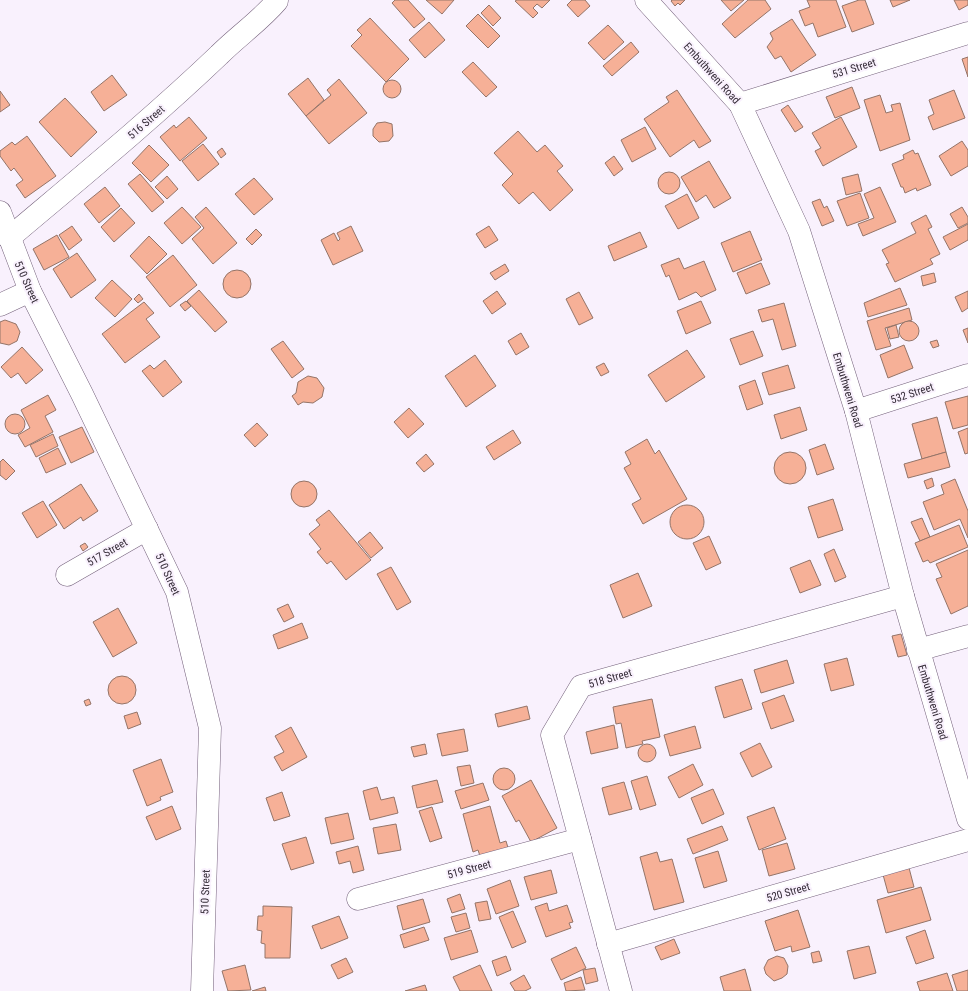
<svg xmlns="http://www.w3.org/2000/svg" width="968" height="991" font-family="'Roboto Condensed',sans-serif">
<rect width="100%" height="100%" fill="#f9f1fd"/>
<g fill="#f6b097" stroke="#947468">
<polygon points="395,0 408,0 425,19 414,28 392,3"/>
<polygon points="426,0 454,0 442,14"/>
<polygon points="517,0 550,0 542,8 537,4 533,8 538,13 533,18 515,1"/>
<polygon points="572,0 585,0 590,6 578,17 567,5"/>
<polygon points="672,0 685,0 680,5 678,3 675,6 671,1"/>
<polygon points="721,0 744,0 731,11"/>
<polygon points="748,0 765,0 771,9 735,38 722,24"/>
<polygon points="807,0 836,0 846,27 818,37 813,23 805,26 799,11 810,7"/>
<polygon points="859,0 865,0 874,24 852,32 842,6"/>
<polygon points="890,0 910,0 893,7"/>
<polygon points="954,0 968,0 968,5 959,10"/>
<polygon points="489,5 501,18 493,26 481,13"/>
<polygon points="478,14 500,36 488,48 466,26"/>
<polygon points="370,18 409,59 386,82 351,46 362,35 357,30"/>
<polygon points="792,19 816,55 791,72 781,56 775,59 767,47 773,39 770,33"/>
<polygon points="429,22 445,40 425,58 409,40"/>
<polygon points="608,25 624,42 604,60 588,43"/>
<polygon points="631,42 639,52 612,76 603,66"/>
<polygon points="968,57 968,77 962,59"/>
<polygon points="473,62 497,87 486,97 462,72"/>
<polygon points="112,75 127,95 104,111 91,92"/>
<polygon points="308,78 324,100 306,116 288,94"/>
<polygon points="339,79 367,113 329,144 306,116 331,95 327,90"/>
<circle cx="392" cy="89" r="9"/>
<polygon points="852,87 860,108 835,118 826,97"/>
<polygon points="677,90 711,141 699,148 694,140 670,157 644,119 669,102 666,97"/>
<polygon points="954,90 965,118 933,130 928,117 934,114 929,100"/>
<polygon points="0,91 10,105 0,112"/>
<polygon points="880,95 886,113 893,111 891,105 900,103 910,140 880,151 864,100"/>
<polygon points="65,98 97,132 71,157 39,122"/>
<polygon points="788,105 803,127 795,132 781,110"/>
<polygon points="189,117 207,138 180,161 160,137 174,125 176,128"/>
<polygon points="841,117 857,147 823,166 815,151 821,148 812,133"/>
<polygon points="385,122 392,124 393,136 389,141 379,142 373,136 373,129 377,123"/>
<polygon points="645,127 656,149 632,162 621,140"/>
<polygon points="518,131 537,152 545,145 563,166 557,171 573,190 550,211 533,192 519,204 502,185 513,174 494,153"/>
<polygon points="27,136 56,176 25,198 16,185 23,180 14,168 11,171 0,156 0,151 12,142 15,145"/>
<polygon points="962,141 968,150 968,166 951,176 939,156"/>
<polygon points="203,144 219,164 198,181 182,161"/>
<polygon points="149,145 169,165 151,182 132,163"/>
<polygon points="222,148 226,154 221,158 217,152"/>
<polygon points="913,150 915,154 918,153 931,185 917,191 916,188 905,193 903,187 901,187 892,164 904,159 903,155"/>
<polygon points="614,156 623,169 614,176 605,163"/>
<polygon points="709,161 731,198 714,208 706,195 696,202 681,177"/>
<circle cx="669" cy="183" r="11"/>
<polygon points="140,174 164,202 152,212 128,184"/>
<polygon points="858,174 862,191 846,195 842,178"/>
<polygon points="167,176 178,189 167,199 155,187"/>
<polygon points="254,178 273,199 254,215 235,194"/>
<polygon points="105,187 120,206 99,223 84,204"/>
<polygon points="880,187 896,222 863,236 858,224 874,218 864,194"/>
<polygon points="860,193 869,218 847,226 837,201"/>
<polygon points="687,194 699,218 678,229 665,206"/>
<polygon points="820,199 824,208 827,206 834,221 822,226 812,202"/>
<polygon points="182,207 201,227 182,244 164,223"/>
<polygon points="206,207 237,243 213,264 192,239 204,228 195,217"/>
<polygon points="962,207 968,217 968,223 958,228 950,214"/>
<polygon points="121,208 135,223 114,242 101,227"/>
<polygon points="926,215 932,227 928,229 940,254 930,259 933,264 895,282 886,264 889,263 882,250 916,233 911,223"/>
<polygon points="968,224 968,240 950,250 943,237"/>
<polygon points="72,226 82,240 69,250 59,235"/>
<polygon points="351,226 363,251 333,265 321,240 334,233 338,241 340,239 337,233"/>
<polygon points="489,226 498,240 485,248 476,234"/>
<polygon points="256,229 262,235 252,245 246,239"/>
<polygon points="750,231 762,260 733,272 721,243"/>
<polygon points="640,232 647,247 614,261 608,246"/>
<polygon points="57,235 69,257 44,270 33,249"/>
<polygon points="149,236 167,254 147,274 130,256"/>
<polygon points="77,253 96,280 71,298 53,269"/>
<polygon points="173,255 197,285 170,307 146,277"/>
<polygon points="679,258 684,269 704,261 716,290 701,297 696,292 679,300 669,275 666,277 661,265"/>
<polygon points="761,263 770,284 746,294 737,273"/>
<polygon points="505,264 509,271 495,280 490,273"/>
<circle cx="237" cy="284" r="14"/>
<polygon points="934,273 936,282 923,286 921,276"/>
<polygon points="112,280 132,299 115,317 95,298"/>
<polygon points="900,288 907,305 868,317 864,303"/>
<polygon points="199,290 227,322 215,332 187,301"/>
<polygon points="497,291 506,304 492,314 483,301"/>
<polygon points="968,291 968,308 962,312 955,297"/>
<polygon points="579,292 593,318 579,325 566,299"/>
<polygon points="139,294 143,299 138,303 134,299"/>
<polygon points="186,301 191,306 185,311 180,305"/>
<polygon points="701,301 711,323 686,334 677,311"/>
<polygon points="144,302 154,313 146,319 160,337 125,363 102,334"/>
<polygon points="784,303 796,346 782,350 773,319 762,322 758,310"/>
<polygon points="909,308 912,320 885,328 891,346 876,350 867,321"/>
<polygon points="5,320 16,324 20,332 17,341 9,345 0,343 0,322"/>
<circle cx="909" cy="331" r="10"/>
<polygon points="896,325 899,337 890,339 887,328"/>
<polygon points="968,328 968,343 963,330"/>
<polygon points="753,331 763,356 740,365 730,339"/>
<polygon points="521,333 529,347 516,355 508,341"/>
<polygon points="937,340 939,346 933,348 930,342"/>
<polygon points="283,341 304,369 292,378 271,349"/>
<polygon points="904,345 913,368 888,378 880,355"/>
<polygon points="22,347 43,370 26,384 18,373 11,378 1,367"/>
<polygon points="687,350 705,377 666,402 648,375"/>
<polygon points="475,355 496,386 466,407 445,376"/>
<polygon points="165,360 182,382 163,397 142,371 150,365 154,369"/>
<polygon points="604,363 609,372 601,376 596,367"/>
<polygon points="788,365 795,388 769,395 762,373"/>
<polygon points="308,376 317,378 324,388 322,397 313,403 303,402 298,405 292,396 296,393 298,382"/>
<polygon points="755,380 763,404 747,410 739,386"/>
<polygon points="48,395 56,410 45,416 53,432 25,447 18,435 30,428 21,410"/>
<polygon points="968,396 968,425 953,429 945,402"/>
<polygon points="800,407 807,430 781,439 774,415"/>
<polygon points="409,408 424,424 408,438 394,422"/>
<circle cx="15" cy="424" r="10"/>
<polygon points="937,417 946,452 922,459 912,424"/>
<polygon points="257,423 268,435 255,447 244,435"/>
<polygon points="82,427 94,452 71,463 59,437"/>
<polygon points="968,428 968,453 965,454 958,432"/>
<polygon points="513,430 521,443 494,460 486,447"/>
<polygon points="53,434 58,446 36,457 30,445"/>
<polygon points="647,439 655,454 659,450 687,499 643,524 632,504 641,499 624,468 631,464 625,452"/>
<polygon points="825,444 834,469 817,475 809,450"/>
<polygon points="58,448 66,464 46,473 39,458"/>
<circle cx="790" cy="468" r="16"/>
<polygon points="946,452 950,467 908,478 904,464"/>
<polygon points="426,454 434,464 424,472 416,463"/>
<polygon points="3,459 15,471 6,480 0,475 0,462"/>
<polygon points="932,478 934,486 927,489 924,481"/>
<polygon points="955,479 968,511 968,538 960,519 934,530 923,502 944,494 941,485"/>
<circle cx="304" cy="494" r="13"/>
<polygon points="81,484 98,511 83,521 81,517 64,529 49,505"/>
<polygon points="833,499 843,530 818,538 808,507"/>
<polygon points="43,501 57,525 37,538 22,513"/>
<circle cx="687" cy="522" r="17"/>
<polygon points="329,510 371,560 346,580 331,561 327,564 317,552 321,549 309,534 320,525 316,520"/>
<polygon points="922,518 930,537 920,541 911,522"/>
<polygon points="959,525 968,547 930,563 928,560 923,562 915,543"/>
<polygon points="370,532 383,548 371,558 358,542"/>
<polygon points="709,536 721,563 706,570 693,543"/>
<polygon points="85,543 88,547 83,551 80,546"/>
<polygon points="834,549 846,577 835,582 824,554"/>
<polygon points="968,550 968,606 951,614 936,579 942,577 936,564"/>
<polygon points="810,560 821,585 800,593 790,568"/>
<polygon points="391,567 411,602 397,610 377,574"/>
<polygon points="638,573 652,606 623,618 610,585"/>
<polygon points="288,604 294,617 284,622 277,609"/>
<polygon points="118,608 137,643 113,657 93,622"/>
<polygon points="302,623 308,638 278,649 273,635"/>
<polygon points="901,634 907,655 898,657 892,636"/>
<polygon points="847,658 854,685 831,691 824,664"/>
<polygon points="787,660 794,683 761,693 754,670"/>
<circle cx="122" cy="690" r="14"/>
<polygon points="742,679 752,709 724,718 715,687"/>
<polygon points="784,695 794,721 771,729 762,703"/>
<polygon points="89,699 91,704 86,706 84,701"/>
<polygon points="652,699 660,737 642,741 643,744 626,748 621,723 616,724 613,707"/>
<polygon points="527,706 530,719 498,727 495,714"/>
<polygon points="137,712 141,724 128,729 124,716"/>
<polygon points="614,725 618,748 591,754 586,732"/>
<polygon points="695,726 701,748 670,756 664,735"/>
<polygon points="291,727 307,757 282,771 274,757 284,752 275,736"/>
<polygon points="464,729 468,751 442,756 437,734"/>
<polygon points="760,743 772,767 752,777 740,753"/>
<circle cx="647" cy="753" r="9"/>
<polygon points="425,744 427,754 414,757 411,747"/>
<polygon points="161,759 173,792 160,797 161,800 147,806 133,770"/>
<polygon points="693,764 703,785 679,798 668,777"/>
<polygon points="470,765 474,783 461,786 457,767"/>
<circle cx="504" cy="779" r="11"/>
<polygon points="647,776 656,805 640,810 631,781"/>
<polygon points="437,780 443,802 417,808 412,786"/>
<polygon points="531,780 557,828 531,842 519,820 516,822 502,796"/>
<polygon points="624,782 632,809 609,815 602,788"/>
<polygon points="483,783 489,800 461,809 455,791"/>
<polygon points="377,787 381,800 394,797 398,813 370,820 363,791"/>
<polygon points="713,789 724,814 702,824 691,798"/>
<polygon points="282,792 290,816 274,821 266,798"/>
<polygon points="172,806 181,829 156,840 146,817"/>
<polygon points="490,806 500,843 506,841 509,851 481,859 478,850 473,852 463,814"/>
<polygon points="432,807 442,838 430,842 419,811"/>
<polygon points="774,807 786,839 759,850 747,817"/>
<polygon points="348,813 354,839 331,844 325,818"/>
<polygon points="396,824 401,850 378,854 373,828"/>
<polygon points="722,826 728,840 693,854 687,839"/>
<polygon points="306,837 314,863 291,870 282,844"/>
<polygon points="787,843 795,869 769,876 762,850"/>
<polygon points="358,846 364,870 353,873 350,861 339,864 336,852"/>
<polygon points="718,851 727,881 704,888 695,858"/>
<polygon points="657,852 660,862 672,859 684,902 654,910 640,857"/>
<polygon points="908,864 914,887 888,893 882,871"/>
<polygon points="551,870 557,893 531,900 524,877"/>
<polygon points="510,880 519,906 496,914 487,889"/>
<polygon points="921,887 931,920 886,933 877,900"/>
<polygon points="460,894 465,909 452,913 447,899"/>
<polygon points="423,899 430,922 403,930 397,906"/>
<polygon points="487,901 491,919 479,921 475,903"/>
<polygon points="547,903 549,911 567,905 573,922 569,923 571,928 546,937 535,907"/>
<polygon points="263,906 292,907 290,958 265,958 265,944 261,943 262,931 257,930 258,916 263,916"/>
<polygon points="798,910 810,947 792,952 791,946 775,951 765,921"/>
<polygon points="513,911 526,942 512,948 499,917"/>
<polygon points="466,913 470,928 456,932 451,917"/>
<polygon points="339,916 348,938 321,949 312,926"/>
<polygon points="424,927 429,940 404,948 400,935"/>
<polygon points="471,930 478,952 451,960 444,938"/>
<polygon points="925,930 934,958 916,964 906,937"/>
<polygon points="674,939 680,953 661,960 655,947"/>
<polygon points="869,946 876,973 854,979 847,951"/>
<polygon points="576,947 586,968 561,980 551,959"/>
<polygon points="819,951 822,961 813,963 811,953"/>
<polygon points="506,956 511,970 497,976 492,961"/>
<polygon points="777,956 784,958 788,966 787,974 782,978 774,981 766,974 764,968 768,960"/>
<polygon points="346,958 353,972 338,979 331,965"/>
<polygon points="245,965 251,990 228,991 222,971"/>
<polygon points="480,965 492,991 460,991 453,977"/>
<polygon points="595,968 598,981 586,984 583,970"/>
<polygon points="745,969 751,991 724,991 720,977"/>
<polygon points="968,970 968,991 957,991 952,975"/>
<polygon points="947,973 953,991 920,991 917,982"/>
<polygon points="524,975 531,988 525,991 515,991 510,983"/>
<polygon points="581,977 585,990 566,991 564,983"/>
<polygon points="425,985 427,991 405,991"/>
<polygon points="265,987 266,991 252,991"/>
</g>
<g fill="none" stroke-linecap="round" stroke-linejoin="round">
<defs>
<g id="street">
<polyline points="646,0 740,104 799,231 856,411 903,596 968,819"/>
<polyline points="740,104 968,33"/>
<polyline points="0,212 30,291 82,394 177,592 210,728 202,991"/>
<path d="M9 238C80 178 152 119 219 55 238 36 260 21 277 1V0"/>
<polyline points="0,305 30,291"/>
<polyline points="856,411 968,375"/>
<polyline points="67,575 147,529"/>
<polyline points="918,650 968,636"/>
<polyline points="358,899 580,839"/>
<polyline points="608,944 968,840"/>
<polyline points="621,991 552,735 581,686 903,596"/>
</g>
</defs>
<use href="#street" stroke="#74617b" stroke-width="23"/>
<use href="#street" stroke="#fff" stroke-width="22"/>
</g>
<g text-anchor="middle" stroke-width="4" stroke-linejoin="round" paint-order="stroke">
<g font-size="11" fill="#332a36" stroke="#f9f1fd">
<text transform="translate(854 68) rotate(-17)" y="4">531 Street</text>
<text transform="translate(712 73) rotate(48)" y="4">Embuthweni Road</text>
<text transform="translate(146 122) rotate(-41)" y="4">516 Street</text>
<text transform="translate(27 282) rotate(66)" y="4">510 Street</text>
<text transform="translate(848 390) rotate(73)" y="4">Embuthweni Road</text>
<text transform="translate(912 393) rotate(-18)" y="4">532 Street</text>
<text transform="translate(107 552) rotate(-30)" y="4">517 Street</text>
<text transform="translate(168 574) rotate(66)" y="4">510 Street</text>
<text transform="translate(610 678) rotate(-16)" y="4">518 Street</text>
<text transform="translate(933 702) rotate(73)" y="4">Embuthweni Road</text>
<text transform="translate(469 869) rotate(-15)" y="4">519 Street</text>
<text transform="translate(205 892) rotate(-88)" y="4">510 Street</text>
<text transform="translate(788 892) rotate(-16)" y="4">520 Street</text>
</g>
</g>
</svg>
